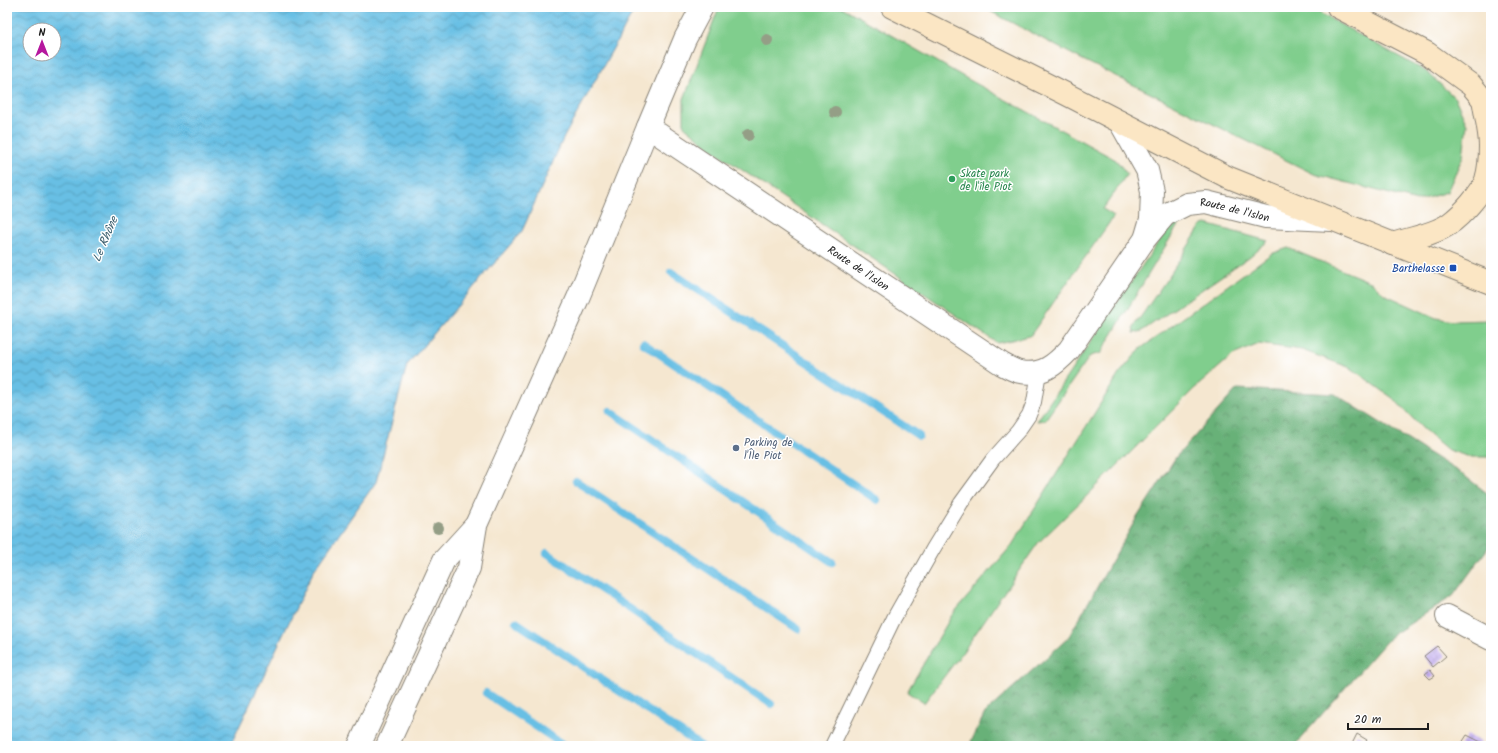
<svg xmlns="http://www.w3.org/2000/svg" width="1498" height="753" font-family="Kalam,sans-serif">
<defs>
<pattern id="forest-crowns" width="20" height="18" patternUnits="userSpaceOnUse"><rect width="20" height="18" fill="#68b178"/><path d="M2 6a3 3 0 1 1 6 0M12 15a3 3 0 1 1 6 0" fill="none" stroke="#558f62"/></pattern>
<pattern id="water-waves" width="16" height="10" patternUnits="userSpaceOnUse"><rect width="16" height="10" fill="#67bfe4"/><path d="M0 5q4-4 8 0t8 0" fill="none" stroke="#549ab8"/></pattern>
<pattern id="building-cross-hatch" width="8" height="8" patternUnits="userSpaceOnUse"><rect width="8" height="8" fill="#c1aaf1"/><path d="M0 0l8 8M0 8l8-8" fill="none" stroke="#a592ce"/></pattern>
</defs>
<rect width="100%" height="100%" fill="#fff"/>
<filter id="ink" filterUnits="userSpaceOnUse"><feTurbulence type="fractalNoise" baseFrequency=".025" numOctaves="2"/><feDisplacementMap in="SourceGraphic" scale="8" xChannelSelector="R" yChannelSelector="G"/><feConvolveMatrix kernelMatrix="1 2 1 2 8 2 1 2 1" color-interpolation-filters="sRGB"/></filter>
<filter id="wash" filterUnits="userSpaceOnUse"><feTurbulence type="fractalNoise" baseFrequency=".012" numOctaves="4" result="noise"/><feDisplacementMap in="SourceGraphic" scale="16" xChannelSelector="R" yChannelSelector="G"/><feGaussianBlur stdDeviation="0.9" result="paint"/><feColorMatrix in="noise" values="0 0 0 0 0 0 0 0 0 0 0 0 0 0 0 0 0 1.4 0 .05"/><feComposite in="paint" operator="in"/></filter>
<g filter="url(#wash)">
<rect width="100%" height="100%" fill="#f5e7d0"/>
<g fill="#80ce8d" stroke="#4e7554">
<polygon points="719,7 842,7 964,77 1116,160 1127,174 1103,209 1114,216 1030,336 997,343 714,151 684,126 684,99"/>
<polygon points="982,7 1309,7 1427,72 1455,98 1467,124 1463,156 1447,192 1417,201 1314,174 1081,59"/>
<polygon points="1180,222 1101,353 1090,356 1045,420 1037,421 1165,232"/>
<polygon points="1206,224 1268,241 1249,257 1142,331 1134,333 1133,328 1173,270 1201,226"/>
<polygon points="1288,248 1373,283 1384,294 1436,318 1453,321 1491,320 1491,457 1470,457 1448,450 1422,428 1394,399 1351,368 1302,350 1259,344 1233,355 1194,389 1099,484 1038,543 962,653 924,703 907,692 952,615 1012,545 1119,374 1140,349 1271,254"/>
</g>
<polygon fill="url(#forest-crowns)" stroke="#42664a" points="1237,389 1335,394 1462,474 1491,496 1491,544 1453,596 1391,636 1294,746 969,746 985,713 1068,638 1136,519 1176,457"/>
<path fill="url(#water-waves)" stroke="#426e80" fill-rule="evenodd" d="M7 7H636L564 137 522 231 407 365 376 482 314 570 230 746H7ZM30 30H54V54H30Z"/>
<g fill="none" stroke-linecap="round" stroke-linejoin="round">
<g stroke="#67bfe4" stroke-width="8">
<polyline points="671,272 919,436"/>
<polyline points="643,343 877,500"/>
<polyline points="610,411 832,562"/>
<polyline points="576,481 798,629"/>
<polyline points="547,553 771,704"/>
<polyline points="516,622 701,746"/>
<polyline points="486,693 565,746"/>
</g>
</g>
<g id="blocks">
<g fill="url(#building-cross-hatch)">
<polygon points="1437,646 1446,656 1433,667 1424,656"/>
<polygon points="1430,670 1435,676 1430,679 1425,674"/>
<polygon points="1357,734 1367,740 1363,746 1351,746"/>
<polygon points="1467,735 1481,742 1478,746 1460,746"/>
</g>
</g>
</g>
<g filter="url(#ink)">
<use href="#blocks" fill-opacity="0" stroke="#888276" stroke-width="1"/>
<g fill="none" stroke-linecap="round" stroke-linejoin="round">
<defs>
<polyline id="service" points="832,746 894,618 933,549 961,503 993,459 1018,431 1029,415 1034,402 1039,372"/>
<g id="minor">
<polyline points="1447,616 1491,639"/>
<polyline points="359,746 444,560 476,525"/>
<polyline points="387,746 469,568 476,525 578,298 648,127"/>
</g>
<g id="tertiary">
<path id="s1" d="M702 7 685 39 648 127 1002 364C1008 367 1014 371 1020 372 1042 376 1055 365 1069 350L1145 239 1165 215 1187 204 1206 202 1266 217 1331 220"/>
<polyline points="1120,122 1147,170 1152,191 1151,219 1146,236"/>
</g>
<g id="secondary">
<polyline points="892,7 1068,95 1229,178 1491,283"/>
<polyline points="1338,7 1427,53 1471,85 1491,109"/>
<path d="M1392 244C1408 239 1436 234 1449 224 1462 215 1481 194 1486 180 1489 170 1490 157 1490 146 1490 131 1485 114 1483 98"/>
</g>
</defs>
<use href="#service" stroke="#888276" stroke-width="16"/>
<use href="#minor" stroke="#888276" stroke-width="24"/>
<use href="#tertiary" stroke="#888276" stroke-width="24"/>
<use href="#secondary" stroke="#888276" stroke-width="24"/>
<use href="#service" stroke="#fff" stroke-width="14"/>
<use href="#minor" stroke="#fff" stroke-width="22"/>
<use href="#tertiary" stroke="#fff" stroke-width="22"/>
<use href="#secondary" stroke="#fbe6c4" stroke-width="22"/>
</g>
<g fill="#949e86">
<circle cx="767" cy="40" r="6"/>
<circle cx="835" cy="112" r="6"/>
<circle cx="748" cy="135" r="6"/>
<circle cx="438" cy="528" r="6"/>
</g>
</g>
<circle fill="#2e9e5b" stroke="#fff" stroke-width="1.5" cx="952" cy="179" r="4"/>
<rect fill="#1a4fb4" stroke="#fff" stroke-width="1.5" x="1449" y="264" width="8" height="8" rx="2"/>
<circle fill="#5c6f8a" stroke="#fff" stroke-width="1.5" cx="736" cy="448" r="4"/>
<g text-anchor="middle" stroke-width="3" stroke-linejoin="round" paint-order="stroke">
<g font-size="11" fill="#27864d" stroke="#fff" text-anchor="start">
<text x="960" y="177">Skate park<tspan x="960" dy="13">de l'île Piot</tspan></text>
</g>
<g font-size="11" fill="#1c1c1c" stroke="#fff">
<text dy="4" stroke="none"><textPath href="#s1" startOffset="873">Route de l'Islon</textPath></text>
<text dy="4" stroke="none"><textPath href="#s1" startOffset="385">Route de l'Islon</textPath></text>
</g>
<g font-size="11" fill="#164399" stroke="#fff" text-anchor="end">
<text x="1445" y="272">Barthelasse</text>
</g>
<g font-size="11" fill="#4e5e75" stroke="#fff" text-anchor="start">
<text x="744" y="446">Parking de<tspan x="744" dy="13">l'Île Piot</tspan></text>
</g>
<g font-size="12" font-style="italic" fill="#3a5d6c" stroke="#fff">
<text transform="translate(105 239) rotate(-67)" y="4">Le Rhône</text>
</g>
</g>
<rect width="1498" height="753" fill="none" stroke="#fff" stroke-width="24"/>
<g transform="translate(42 42)"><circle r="19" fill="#ffffff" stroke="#a4a4a4"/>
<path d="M0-3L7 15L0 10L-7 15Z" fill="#b5179e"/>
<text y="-6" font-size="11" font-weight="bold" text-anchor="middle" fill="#1c1c1c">N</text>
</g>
<path d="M1348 723v6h80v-6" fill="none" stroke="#1c1c1c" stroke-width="2"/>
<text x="1354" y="723" font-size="12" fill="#1c1c1c" stroke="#ffffff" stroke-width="3" paint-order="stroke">20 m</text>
</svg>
